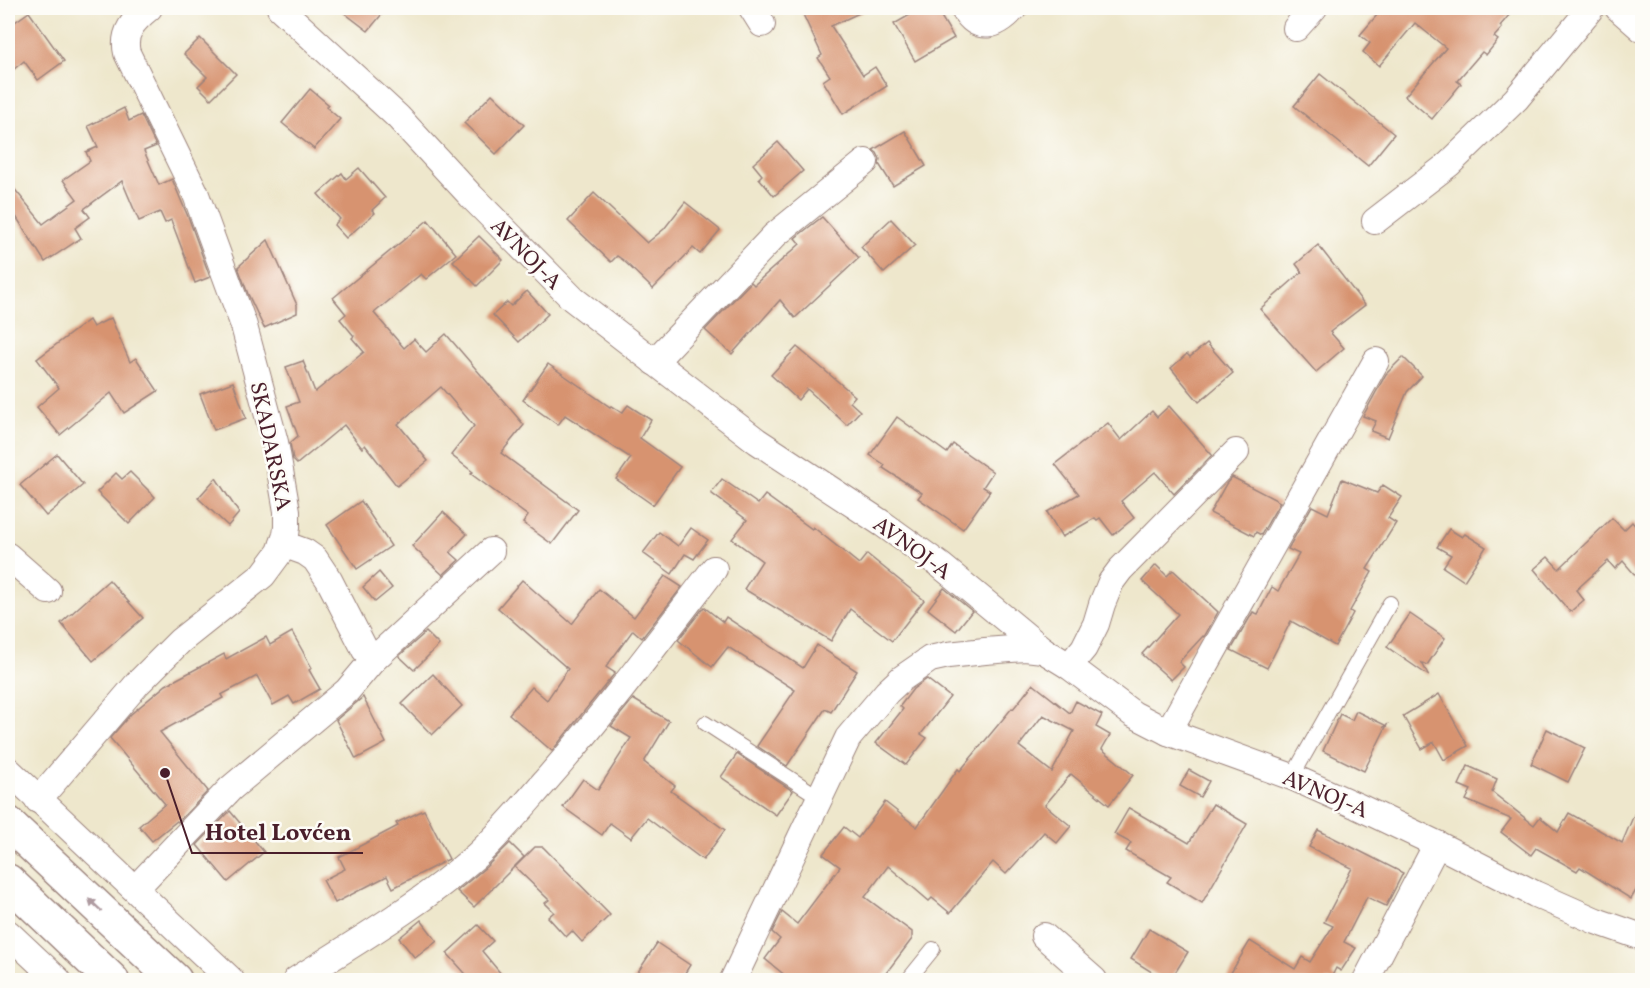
<svg xmlns="http://www.w3.org/2000/svg" width="1650" height="988" font-family="Vollkorn,serif">
<rect width="100%" height="100%" fill="#fdfcf7"/>
<filter id="ink" filterUnits="userSpaceOnUse"><feTurbulence type="fractalNoise" baseFrequency=".0167" numOctaves="2"/><feDisplacementMap in="SourceGraphic" scale="12" xChannelSelector="R" yChannelSelector="G"/><feConvolveMatrix kernelMatrix="1 2 1 2 8 2 1 2 1" color-interpolation-filters="sRGB"/></filter>
<filter id="wash" filterUnits="userSpaceOnUse"><feTurbulence type="fractalNoise" baseFrequency=".008" numOctaves="4" result="noise"/><feDisplacementMap in="SourceGraphic" scale="24" xChannelSelector="R" yChannelSelector="G"/><feGaussianBlur stdDeviation="1.35" result="paint"/><feColorMatrix in="noise" values="0 0 0 0 0 0 0 0 0 0 0 0 0 0 0 0 0 1.4 0 .05"/><feComposite in="paint" operator="in"/></filter>
<g filter="url(#wash)">
<rect width="100%" height="100%" fill="#eee7cc"/>
<g id="blocks">
<g fill="#d7936f" fill-rule="evenodd">
<polygon points="338,8 387,8 368,31"/>
<polygon points="800,8 870,8 831,26 863,75 875,67 887,86 843,114 823,81 830,76 818,58 822,55"/>
<polygon points="922,8 936,8 954,38 915,61 894,24"/>
<polygon points="1383,8 1515,8 1500,26 1502,28 1494,37 1498,40 1486,55 1482,52 1457,81 1461,84 1432,119 1405,96 1446,48 1415,23 1379,66 1363,52 1370,43 1360,35"/>
<polygon points="29,12 64,61 38,80 24,61 8,74 8,27"/>
<polygon points="200,38 236,74 211,99 198,86 207,77 184,54"/>
<polygon points="1320,74 1394,134 1368,166 1294,106"/>
<polygon points="310,89 329,105 326,107 340,119 314,149 282,123"/>
<polygon points="492,94 524,125 496,154 464,123"/>
<polygon points="124,108 129,121 141,115 156,146 144,151 159,185 172,179 189,219 210,277 195,283 171,220 165,223 160,212 139,221 122,181 84,209 90,217 75,228 81,238 45,262 8,204 8,181 43,224 77,199 63,180 90,161 86,152 98,147 88,126"/>
<polygon points="905,131 926,166 893,186 879,164 880,159 877,153 873,150"/>
<polygon points="778,142 803,171 774,196 759,178 762,175 753,164"/>
<polygon points="359,168 385,198 372,210 375,213 346,238 334,225 340,219 318,194 342,173 346,179"/>
<polygon points="594,193 647,243 664,229 685,202 720,230 700,254 693,248 653,289 623,260 617,256 611,262 568,221"/>
<polygon points="822,217 859,258 795,318 780,300 732,354 705,330 751,282 754,285 800,244 795,238"/>
<polygon points="891,219 915,245 884,273 861,247"/>
<polygon points="428,220 456,254 426,279 421,274 374,313 404,348 414,339 426,352 446,334 524,425 501,453 578,510 552,544 523,523 528,516 471,474 473,472 451,455 474,426 441,387 398,424 428,461 397,486 365,445 362,448 344,425 297,464 293,460 290,443 298,436 287,406 299,402 286,367 303,361 315,392 364,352 352,338 354,336 340,319 346,314 333,298"/>
<polygon points="479,236 503,260 477,286 453,261"/>
<polygon points="268,240 297,305 297,313 264,328 248,294 238,267"/>
<polygon points="1318,245 1365,305 1330,332 1344,348 1316,372 1260,309 1302,272 1296,264"/>
<polygon points="527,291 548,314 519,342 493,315 507,302 511,306"/>
<polygon points="111,318 130,362 136,358 158,391 124,413 111,393 60,435 37,407 59,388 37,359 89,320 93,327"/>
<polygon points="1207,343 1233,373 1199,402 1171,368 1187,354 1190,357"/>
<polygon points="797,347 855,396 850,402 860,411 847,425 807,389 798,400 771,375"/>
<polygon points="1403,357 1422,376 1407,392 1388,438 1371,431 1376,421 1363,416 1386,374"/>
<polygon points="548,364 610,407 611,406 622,413 628,405 651,420 640,438 680,467 653,505 616,479 631,458 565,415 558,425 523,400"/>
<polygon points="233,382 246,418 214,430 200,394"/>
<polygon points="1169,406 1212,455 1174,494 1155,472 1121,501 1134,518 1113,535 1100,518 1097,520 1095,518 1062,537 1047,512 1079,494 1055,464 1108,423 1121,440 1152,411 1157,417"/>
<polygon points="897,417 947,453 953,444 993,472 983,487 990,491 963,529 918,498 922,493 883,468 885,465 870,455"/>
<polygon points="57,454 83,485 46,516 20,485"/>
<polygon points="130,472 155,497 129,524 97,492 116,473 122,479"/>
<polygon points="1232,477 1280,502 1261,535 1256,532 1254,536 1210,513 1226,484"/>
<polygon points="216,478 239,513 228,526 198,498"/>
<polygon points="722,479 758,504 765,495 812,529 813,527 859,564 867,554 924,600 892,641 850,609 831,641 744,589 762,561 732,539 747,520 711,493"/>
<polygon points="1342,479 1377,493 1383,485 1402,497 1388,518 1396,523 1367,569 1372,572 1350,611 1353,613 1335,646 1291,621 1267,668 1231,650 1253,612 1258,614 1272,587 1278,591 1299,554 1288,549 1312,506 1328,514"/>
<polygon points="361,501 391,546 357,569 327,525"/>
<polygon points="443,512 467,534 450,552 459,560 443,575 412,546"/>
<polygon points="1612,518 1624,530 1632,522 1642,533 1642,583 1623,561 1615,569 1608,561 1576,590 1584,600 1570,612 1534,569 1548,557 1559,569"/>
<polygon points="691,528 708,540 694,559 685,554 672,574 643,553 659,532 678,546"/>
<polygon points="1449,529 1462,537 1465,534 1486,547 1464,581 1443,567 1451,555 1437,547"/>
<polygon points="1156,565 1167,576 1173,570 1218,612 1204,637 1203,636 1179,662 1184,667 1171,680 1142,654 1178,614 1142,581"/>
<polygon points="379,572 392,588 375,602 363,587"/>
<polygon points="665,576 682,587 642,638 633,630 606,667 615,673 552,751 509,714 532,687 547,700 568,669 498,608 522,580 572,624 599,589 634,617"/>
<polygon points="109,580 143,618 93,661 61,623"/>
<polygon points="944,588 972,611 956,631 928,609"/>
<polygon points="704,607 723,622 726,617 803,668 817,645 857,671 831,712 825,709 787,766 757,746 795,690 728,647 712,667 678,640"/>
<polygon points="1410,614 1445,638 1427,665 1422,663 1429,676 1387,647"/>
<polygon points="292,632 312,668 309,670 320,689 294,704 289,696 273,705 257,676 221,695 223,698 160,732 208,791 178,822 177,821 152,841 139,826 165,804 110,738 131,714 166,685 224,654 226,659 266,637 270,645"/>
<polygon points="426,632 439,645 414,670 399,656"/>
<polygon points="433,674 462,706 432,735 402,704"/>
<polygon points="927,679 950,697 921,734 927,738 906,765 876,743 903,709 900,706 913,689"/>
<path d="M1033 684 1070 713 1076 701 1102 715 1096 727 1110 735 1102 749 1133 775 1109 805 1071 774 1045 805 1071 826 1057 843 1044 832 1006 874 993 862 950 913 932 898 929 901 888 866 865 897 912 932V939L880 981H792L765 959 780 939 772 932 782 912 797 924 840 867 823 854 844 827 858 838 885 802 917 827 958 769 960 771 1012 708 1013 709ZM1043 715 1074 731 1052 772 1019 746Z"/>
<polygon points="1439,694 1468,746 1444,760 1434,742 1422,749 1403,716"/>
<polygon points="363,697 386,743 356,759 336,720"/>
<polygon points="633,699 669,721 644,762 675,786 671,791 725,830 703,860 647,818 631,838 610,823 602,835 563,807 583,779 598,790 631,738 611,726"/>
<polygon points="1356,711 1385,725 1384,727 1387,725 1364,771 1323,751 1340,714 1352,720"/>
<polygon points="1547,729 1585,748 1568,782 1531,764"/>
<polygon points="737,754 793,791 776,815 721,777"/>
<polygon points="1468,766 1497,779 1492,792 1534,825 1540,817 1558,832 1569,813 1622,843 1642,796 1642,880 1631,899 1580,867 1577,871 1536,848 1531,855 1501,832 1511,819 1466,800 1471,790 1459,785"/>
<polygon points="1189,770 1209,781 1200,797 1180,786"/>
<polygon points="1213,804 1247,824 1202,903 1167,882 1171,877 1126,851 1131,843 1114,834 1129,808 1189,843"/>
<polygon points="424,810 449,859 393,888 387,876 335,903 323,880 345,869 339,857 398,826 396,823"/>
<polygon points="230,811 264,852 228,882 197,845"/>
<polygon points="1318,830 1403,873 1386,906 1367,897 1344,942 1356,948 1341,971 1336,968 1332,976 1340,981 1226,981 1250,941 1295,969 1302,957 1310,962 1333,926 1324,922 1352,868 1309,847"/>
<polygon points="510,843 524,857 474,907 457,891 486,867"/>
<polygon points="535,847 543,847 610,915 582,942 572,931 566,937 548,917 554,912 545,903 549,900 515,867"/>
<polygon points="421,920 437,941 415,958 399,938"/>
<polygon points="478,925 493,941 482,951 507,981 472,981 447,953"/>
<polygon points="1149,929 1188,952 1170,981 1166,981 1131,959"/>
<polygon points="657,943 690,965 680,981 632,981"/>
</g>
</g>
</g>
<g filter="url(#ink)">
<use href="#blocks" fill-opacity="0" stroke="#9c837c" stroke-width="1.5"/>
<g fill="none" stroke-linecap="round" stroke-linejoin="round">
<defs>
<g id="lane">
<polyline points="705,723 819,797"/>
<polyline points="1292,777 1390,603"/>
<polyline points="908,980 933,949"/>
</g>
<g id="street">
<polyline points="280,8 398,117 471,196 573,299 757,441 883,524 940,565 1043,650 1069,666 1133,714 1168,732 1292,777 1357,806 1437,844 1535,894 1596,921 1642,937"/>
<polyline points="752,8 762,24"/>
<path d="M963 8C978 33 997 27 1014 8"/>
<polyline points="1618,8 1642,29"/>
<polyline points="1296,28 1314,8"/>
<polyline points="1375,221 1449,164 1516,99 1591,8"/>
<polyline points="654,362 775,235 865,162"/>
<polyline points="283,544 305,552 315,559 329,580 365,650 373,660"/>
<polyline points="8,556 48,591"/>
<polyline points="1069,666 1084,648 1096,624 1102,604 1111,582 1120,570 1236,452"/>
<polyline points="1168,732 1376,361"/>
<polyline points="8,770 231,980"/>
<path d="M38 800 138 683 180 641 263 575 280 552 286 535 287 527V511L275 442 244 326 195 192 127 53C122 32 134 20 149 8"/>
<polyline points="135,889 230,789 347,691 373,660 491,551"/>
<polyline points="8,933 58,980"/>
<polyline points="1044,936 1094,980"/>
<path d="M296 980C358 941 421 904 476 856 499 835 520 810 541 786 602 717 658 642 714 569"/>
<polyline points="733,980 848,738 887,692 901,679 930,659 948,655 985,651 1025,648 1043,650"/>
<polyline points="1366,980 1437,844"/>
</g>
<g id="primary">
<polyline points="8,823 175,980"/>
<polyline points="8,881 112,980"/>
</g>
</defs>
<use href="#lane" stroke="#9c837c" stroke-width="16"/>
<use href="#street" stroke="#9c837c" stroke-width="28"/>
<use href="#primary" stroke="#9c837c" stroke-width="36"/>
<use href="#lane" stroke="#fff" stroke-width="14"/>
<use href="#street" stroke="#fff" stroke-width="26"/>
<use href="#primary" stroke="#fff" stroke-width="33"/>
</g>
<defs><path id="oneway-solid" d="M-6-.8H1V-3.2L6.5 0L1 3.2V.8H-6Z" transform="scale(1.5)"/></defs>
<use fill="#ae9aa0" href="#oneway-solid" transform="translate(95 905) rotate(-137)"/>
</g>
<g text-anchor="middle" stroke-width="5" stroke-linejoin="round" paint-order="stroke">
<g font-size="22" fill="#4a1f2b" stroke="#fdfcf7">
<text transform="translate(527 253) rotate(45)" y="8">AVNOJ-A</text>
<text transform="translate(272 446) rotate(78)" y="8">SKADARSKA</text>
<text transform="translate(913 547) rotate(36)" y="8">AVNOJ-A</text>
<text transform="translate(1326 793) rotate(23)" y="8">AVNOJ-A</text>
</g>
</g>
<path fill="none" stroke="#4a1f2b" stroke-width="2" d="M165 773L192 853H363"/>
<circle fill="#4a1f2b" stroke="#fdfcf7" stroke-width="2" cx="165" cy="773" r="6"/>
<g font-size="24" text-anchor="middle" font-weight="bold" fill="#4a1f2b" stroke="#fdfcf7" stroke-width="5" stroke-linejoin="round" paint-order="stroke">
<text x="278" y="840">Hotel Lovćen</text>
</g>
<rect width="1650" height="988" fill="none" stroke="#fdfcf7" stroke-width="30"/>
</svg>
